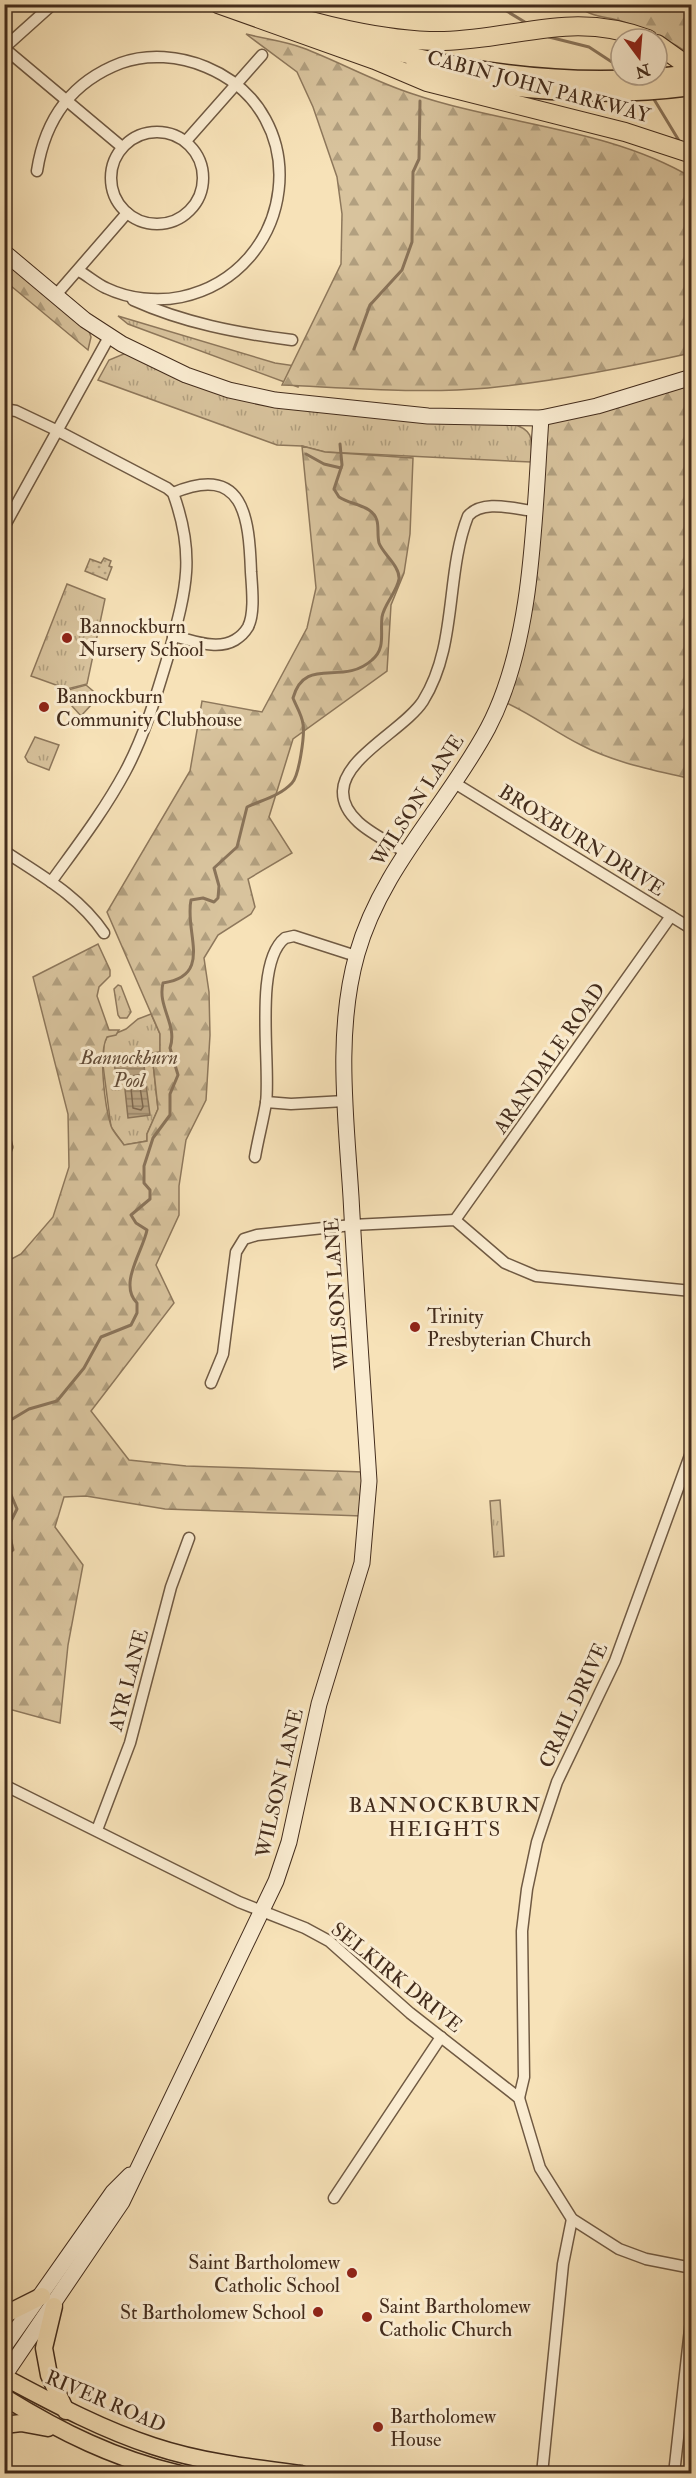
<svg xmlns="http://www.w3.org/2000/svg" width="696" height="2478" font-family="'IM FELL Double Pica',serif">
<defs>
<pattern id="grass-tufts" width="24" height="20" patternUnits="userSpaceOnUse" patternTransform="scale(1.5)"><rect width="24" height="20" fill="#d8c39d"/><path d="M3 7l-1-3M5 7V3M7 7l1-3M15 17l-1-3M17 17v-4M19 17l1-3" fill="none" stroke="#b19f7f"/></pattern>
<pattern id="forest-firs" width="22" height="20" patternUnits="userSpaceOnUse" patternTransform="scale(1.5)"><rect width="22" height="20" fill="#d8c39d"/><path d="M5 1l3.5 6h-7zM16 11l3.5 6h-7z" fill="#b19f7f"/></pattern>
<pattern id="garden-dots" width="8" height="8" patternUnits="userSpaceOnUse" patternTransform="scale(1.5)"><rect width="8" height="8" fill="#d8c39d"/><path d="M2 2h.1M6 6h.1" fill="none" stroke="#b19f7f" stroke-width="1.8" stroke-linecap="round"/></pattern>
<pattern id="water-rules" width="6" height="5" patternUnits="userSpaceOnUse" patternTransform="scale(1.5)"><rect width="6" height="5" fill="#baa483"/><path d="M0 2.5h6" fill="none" stroke="#99866a"/></pattern>
</defs>
<rect width="100%" height="100%" fill="#f7e2b8"/>
<filter id="stains"><feTurbulence type="fractalNoise" baseFrequency=".00333" numOctaves="4"/><feColorMatrix values="0 0 0 0 .2 0 0 0 0 .09 0 0 0 0 .02 0 0 0 .5 -.17"/></filter>
<radialGradient id="worn" r=".72"><stop offset=".6" stop-color="#630" stop-opacity="0"/><stop offset="1" stop-color="#630" stop-opacity=".3"/></radialGradient>
<g fill="url(#grass-tufts)" stroke="#8e785c" stroke-width="1.5">
<polygon points="118,316 275,363 303,367 298,387 128,324"/>
<path d="M126 353 281 407 406 419 510 423C535 430 532 439 531 462L325 452 302 446 277 445 98 380 109 360Z"/>
<polygon points="67,584 105,599 87,684 67,689 31,676"/>
<polygon points="86,685 93,691 87,702 91,705 81,716 71,705 68,690"/>
<polygon points="35,737 59,745 49,770 28,762 25,757"/>
<polygon points="118,985 121,986 131,1012 127,1018 120,1018 118,1015 114,989"/>
<polygon points="151,1014 160,1034 160,1052 152,1054 158,1109 147,1134 147,1141 124,1145 111,1127 103,1065 104,1044 107,1037 126,1029 138,1019"/>
<polygon points="500,1500 504,1556 494,1557 490,1501"/>
</g>
<g fill="url(#forest-firs)" stroke="#8e785c" stroke-width="1.5">
<path d="M577 5H691V55C671 41 648 30 624 22 608 16 590 18 577 5Z"/>
<path d="M246 34C265 39 285 41 303 48 340 62 375 82 413 94 504 125 608 128 691 177V353C624 368 557 381 488 388 420 394 350 388 282 385L341 264 342 214 337 177 313 107 297 72Z"/>
<polygon points="4,261 88,328 91,337 88,350 5,281"/>
<path d="M691 377V779C654 770 615 763 581 745 553 731 529 712 500 700L513 666 541 418Z"/>
<path d="M302 446 325 452 413 458 410 534 404 573 391 605 387 671 293 739 269 817 292 853 248 879 255 907 251 914 218 935 204 958 209 992 210 1035 206 1100 186 1140 179 1186V1215L156 1265 174 1303 91 1411 129 1460 186 1466 363 1472 362 1516 165 1509 86 1496 64 1497 55 1527 83 1565 68 1645 60 1723 5 1708 4 1263 21 1254 53 1217 69 1167 68 1114 33 977 98 944 110 970V976L99 987 97 996 109 1030H119L116 1035 107 1037C98 1053 105 1107 111 1126 113 1132 120 1139 124 1145L147 1141V1134L158 1109 152 1053 160 1052V1034L107 912 190 771 202 701 262 712 307 628 316 588Z"/>
</g>
<polygon fill="url(#garden-dots)" stroke="#8e785c" stroke-width="1.5" points="104,558 111,561 109,566 112,567 107,580 85,571 90,559 101,563"/>
<g fill="url(#water-rules)" stroke="#8a745a" stroke-width="1.5">
<polygon points="143,1057 145,1074 116,1078 114,1061"/>
<polygon points="145,1077 150,1115 128,1118 124,1080"/>
</g>
<g fill="none" stroke-linecap="round" stroke-linejoin="round">
<polygon stroke="#7e6850" stroke-width="1.5" points="133,1085 140,1087 143,1107 141,1110 133,1108 131,1088"/>
<g stroke="#8a745a" stroke-width="3">
<polyline points="495,4 528,24"/>
<polyline points="431,9 433,4"/>
<polyline points="549,37 589,47 621,68"/>
<polyline points="652,96 681,144"/>
<polyline points="354,349 370,305 402,270 412,242 413,172 419,159 420,101"/>
<polyline points="306,454 324,464 341,468"/>
<path d="M4 1558 13 1550 8 1527 17 1509 6 1483 10 1469V1447L6 1429 9 1421 29 1409 57 1401 84 1368 101 1337 131 1325 137 1313V1303C118 1284 143 1251 147 1230L136 1223 131 1215 150 1199V1190L144 1183V1166L153 1138 170 1115V1094L178 1075 170 1048C178 1025 157 1007 163 983 214 976 184 932 191 900L203 898 214 902 218 898 219 886 214 868 237 847 247 807C262 800 280 796 292 783 299 776 305 735 303 724 302 715 296 706 293 698 305 655 342 687 372 660 386 648 380 634 382 617 384 604 397 592 399 579 400 566 383 554 379 543 376 530 382 519 369 510 360 504 348 503 339 497L334 489 342 465 340 444"/>
</g>
<defs>
<g id="street">
<polyline points="4,48 122,147"/>
<polyline points="4,48 53,4"/>
<circle cx="157" cy="178" r="46"/>
<polyline points="186,141 262,55"/>
<path d="M37 171C45 119 71 82 121 63 148 53 180 56 206 67 317 113 297 272 181 297 157 302 129 299 106 288 97 284 88 276 79 271"/>
<polyline points="55,296 127,213"/>
<path d="M133 300C184 323 237 333 292 340"/>
<path d="M4 409 16 411 56 430 167 488 173 493C196 556 186 590 169 653 157 693 145 735 125 772 104 811 77 846 51 882"/>
<polyline points="4,527 109,337"/>
<path d="M173 636C193 640 216 651 235 640 240 637 245 632 248 627 255 613 252 588 251 572 249 517 244 463 173 493"/>
<polyline points="453,782 692,929"/>
<path d="M4 851C42 876 79 896 104 933"/>
<path d="M405 852C383 838 342 822 343 791 344 757 405 729 423 701 458 645 445 575 468 516 483 499 514 509 534 511"/>
<polyline points="266,1102 291,1104 345,1101"/>
<polyline points="4,1135 7,1147 4,1155"/>
<path d="M255 1157C258 1139 263 1121 266 1103 271 1065 253 963 285 938L294 936 356 956"/>
<polyline points="455,1220 671,916"/>
<polyline points="211,1383 223,1354 236,1252 244,1239 257,1235 352,1225 455,1220 505,1263 536,1276 692,1291"/>
<polyline points="4,1785 239,1902 305,1928 329,1941 410,2013 519,2098 540,2168 572,2219 619,2249 646,2259 692,2268"/>
<polyline points="97,1830 130,1743 171,1587 189,1538"/>
<polyline points="519,2098 524,2077 522,1931 527,1889 537,1842 557,1782 615,1661 692,1450"/>
<polyline points="334,2198 441,2037"/>
<polyline points="542,2474 563,2264 572,2219"/>
<polyline points="674,2474 692,2311"/>
</g>
<g id="secondary">
<polyline points="4,252 85,320 122,344 186,375 229,390 275,400 428,416 541,418 597,406 692,377"/>
<polyline points="4,2347 113,2192 130,2175"/>
<path d="M4 2376 122 2202 276 1881 289 1842 319 1704 362 1563 369 1481C363 1386 356 1292 351 1197 346 1117 335 1032 357 954 381 868 447 805 488 728 534 641 534 515 541 418"/>
</g>
<g id="primary">
<path d="M328 33C447 70 567 90 692 73"/>
<path d="M412 69C502 92 600 99 692 87"/>
<polyline points="54,2306 44,2348 49,2375 66,2411"/>
<polyline points="4,2315 42,2296"/>
<path d="M4 2377C53 2403 101 2429 153 2446 201 2462 252 2468 301 2474"/>
<path d="M4 2397C61 2432 115 2459 180 2474"/>
<polyline points="4,2425 21,2423 48,2428"/>
</g>
<g id="highway">
<polyline points="218,4 375,60 427,82 625,132 692,154"/>
<path d="M255 4C311 23 385 42 444 41 520 39 571 10 648 39"/>
<polyline points="657,44 692,69"/>
</g>
</defs>
<use href="#street" stroke="#705a43" stroke-width="13"/>
<use href="#secondary" stroke="#432c1c" stroke-width="17"/>
<use href="#primary" stroke="#432c1c" stroke-width="19"/>
<use href="#highway" stroke="#432c1c" stroke-width="20"/>
<use href="#street" stroke="#faecd1" stroke-width="10"/>
<use href="#secondary" stroke="#faecd1" stroke-width="15"/>
<use href="#primary" stroke="#f7e2b8" stroke-width="16"/>
<use href="#highway" stroke="#f7e2b8" stroke-width="18"/>
</g>
<g fill="#8f2418" stroke="#faecd1" stroke-width="2">
<circle cx="67" cy="638" r="6"/>
<circle cx="44" cy="707" r="6"/>
<circle cx="415" cy="1327" r="6"/>
<circle cx="352" cy="2273" r="6"/>
<circle cx="318" cy="2312" r="6"/>
<circle cx="367" cy="2317" r="6"/>
<circle cx="378" cy="2427" r="6"/>
</g>
<g text-anchor="middle" stroke-width="6" stroke-linejoin="round" paint-order="stroke">
<g font-size="20" fill="#432c1c" stroke="#faecd1">
<text transform="translate(539 86) rotate(15)" y="7">CABIN JOHN PARKWAY</text>
<text transform="translate(417 800) rotate(-57)" y="7">WILSON LANE</text>
<text transform="translate(582 840) rotate(32)" y="7">BROXBURN DRIVE</text>
<text transform="translate(549 1058) rotate(-55)" y="7">ARANDALE ROAD</text>
<text transform="translate(336 1294) rotate(-94)" y="7">WILSON LANE</text>
<text transform="translate(128 1680) rotate(-75)" y="7">AYR LANE</text>
<text transform="translate(573 1705) rotate(-65)" y="7">CRAIL DRIVE</text>
<text transform="translate(279 1783) rotate(-77)" y="7">WILSON LANE</text>
<text transform="translate(397 1977) rotate(39)" y="7">SELKIRK DRIVE</text>
<text transform="translate(106 2401) rotate(23)" y="7">RIVER ROAD</text>
</g>
<g font-size="20" fill="#432c1c" stroke="#faecd1" text-anchor="start">
<text x="79" y="633">Bannockburn<tspan x="79" dy="23">Nursery School</tspan></text>
<text x="56" y="703">Bannockburn<tspan x="56" dy="23">Community Clubhouse</tspan></text>
<text x="427" y="1323">Trinity<tspan x="427" dy="23">Presbyterian Church</tspan></text>
<text x="340" y="2269" text-anchor="end">Saint Bartholomew<tspan x="340" dy="23">Catholic School</tspan></text>
<text x="379" y="2313">Saint Bartholomew<tspan x="379" dy="23">Catholic Church</tspan></text>
<text x="306" y="2319" text-anchor="end">St Bartholomew School</text>
<text x="390" y="2423">Bartholomew<tspan x="390" dy="23">House</tspan></text>
</g>
<g font-size="20" font-style="italic" fill="#614a36" stroke="#faecd1">
<text x="129" y="1064">Bannockburn<tspan x="129" dy="23">Pool</tspan></text>
</g>
<g font-size="21" letter-spacing="1.5" fill="#432c1c" stroke="#faecd1">
<text x="445" y="1812">BANNOCKBURN<tspan x="445" dy="24">HEIGHTS</tspan></text>
</g>
</g>
<rect width="696" height="2478" fill="none" stroke="#f7e2b8" stroke-width="24"/>
<rect x="6" y="6" width="684" height="2466" fill="none" stroke="#432c1c" stroke-width="3"/>
<rect x="12" y="12" width="672" height="2454" fill="none" stroke="#432c1c" stroke-width="1.5"/>
<g transform="translate(639 57) rotate(164)"><circle r="28" fill="#faecd1" stroke="#b19f89" stroke-width="1.5"/>
<path d="M0-4.5L10 22L0 15L-10 22Z" fill="#8f2418"/>
<text y="-9" font-size="16" font-weight="bold" text-anchor="middle" fill="#432c1c">N</text>
</g>
<rect width="100%" height="100%" filter="url(#stains)"/>
<rect width="100%" height="100%" fill="url(#worn)"/>
</svg>
